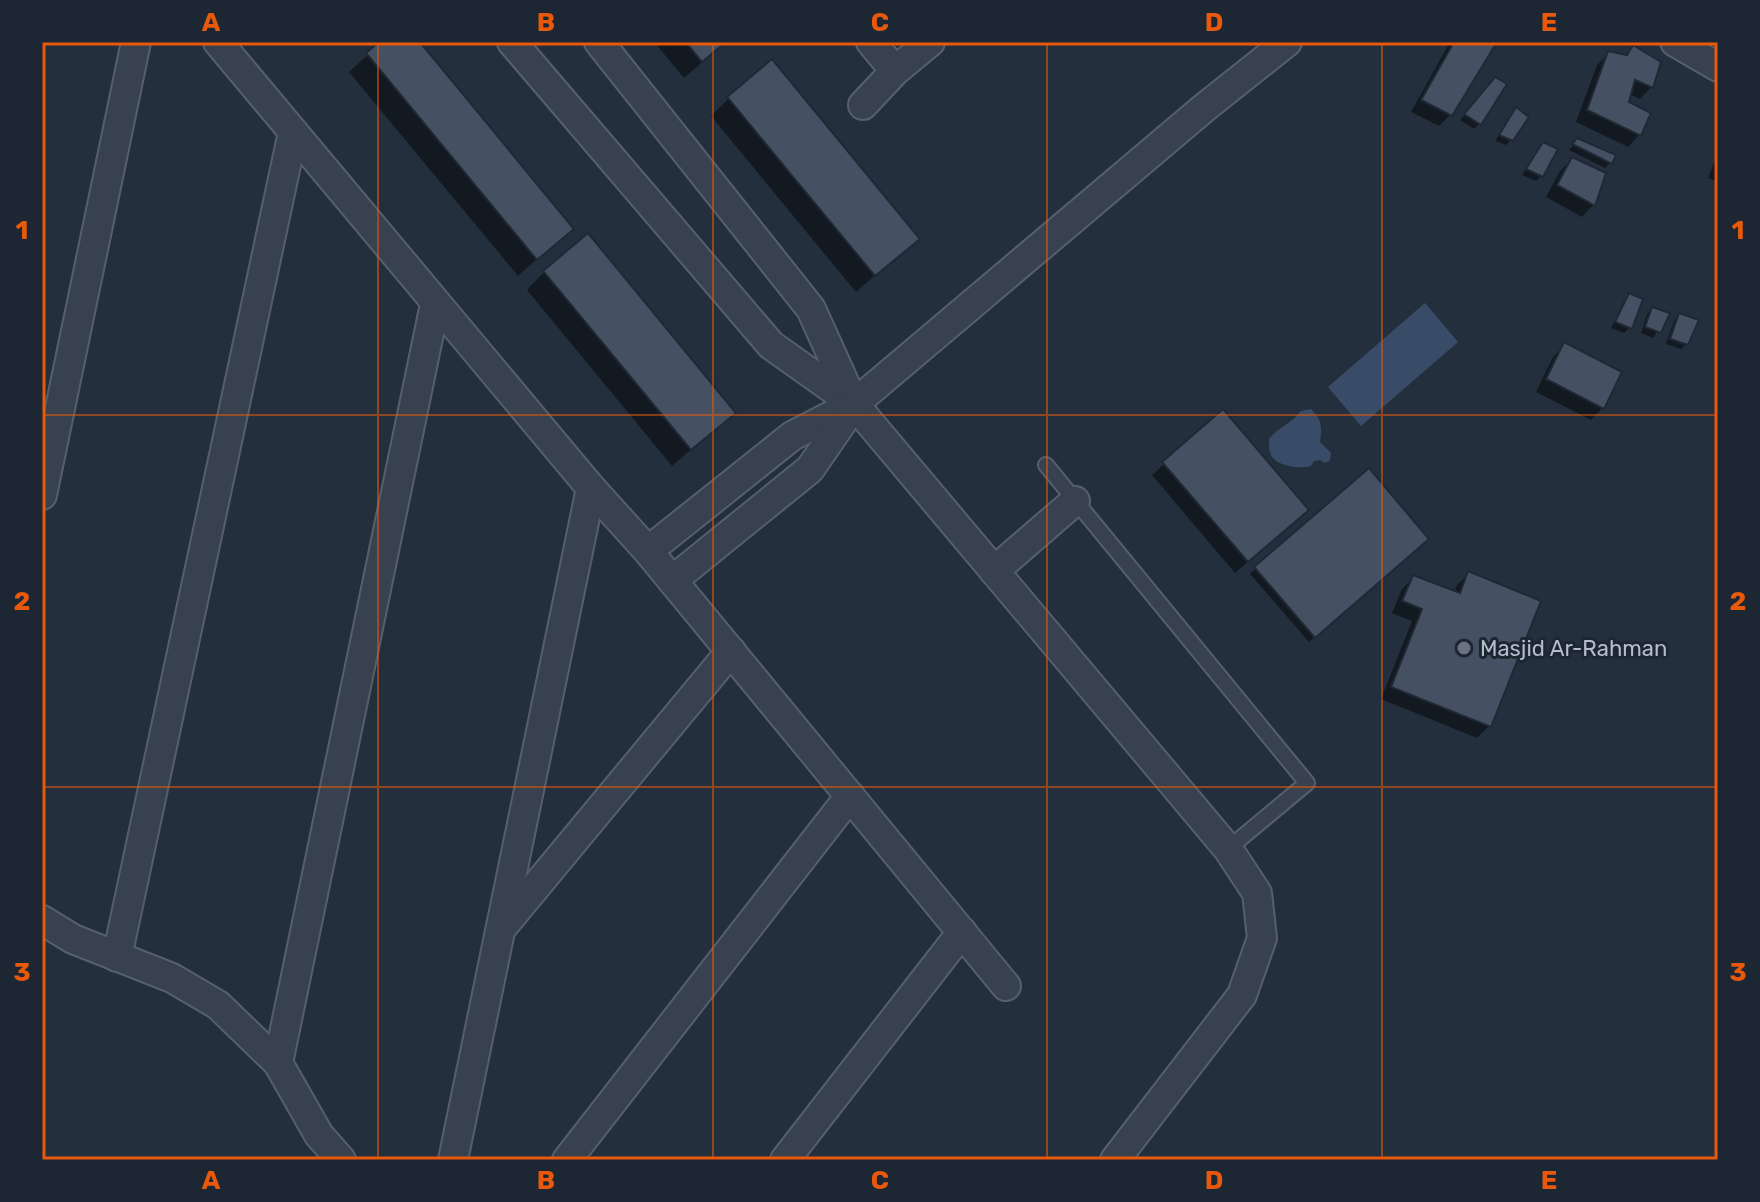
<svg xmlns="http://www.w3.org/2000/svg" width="1760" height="1202" font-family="Rubik,sans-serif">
<rect width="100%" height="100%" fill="#242f3e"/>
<g fill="#394c67">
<polygon points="1425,303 1458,342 1361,426 1328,387"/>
<path d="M1311 409C1322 420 1322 427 1320 442L1331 453 1330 460 1325 463 1320 460 1314 461 1311 466C1301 469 1281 467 1273 458 1269 454 1269 446 1269 439 1278 427 1292 424 1301 411Z"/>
</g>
<g fill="#0007">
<polygon points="382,42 417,42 571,228 518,276 349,72"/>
<polygon points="654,42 726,42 684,78"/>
<polygon points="1450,42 1495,42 1451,114 1439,126 1411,112"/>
<polygon points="1633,48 1658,63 1651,87 1640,99 1629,94 1627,103 1639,135 1628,147 1576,122 1597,65 1609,53 1624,56"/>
<polygon points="1490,85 1479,124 1474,129 1460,120"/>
<polygon points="729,98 917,238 856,292 711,116"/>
<polygon points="1516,109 1511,140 1506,145 1495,141"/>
<polygon points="1578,140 1610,163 1605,168 1569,150"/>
<polygon points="1543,144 1541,176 1536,181 1522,175"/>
<polygon points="1718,153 1718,182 1708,178"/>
<polygon points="1572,159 1593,205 1582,217 1546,197 1560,171"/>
<polygon points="544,272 733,413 672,466 527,290"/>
<polygon points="1629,296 1630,327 1624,333 1611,328 1624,301"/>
<polygon points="1652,309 1668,314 1653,338 1641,333 1647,314"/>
<polygon points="1679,315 1687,343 1681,349 1666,344 1674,321"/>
<polygon points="1565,345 1602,408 1591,420 1536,392 1553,357"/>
<polygon points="1164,464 1294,521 1235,573 1152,475"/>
<polygon points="1421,544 1309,642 1250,574 1256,568"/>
<polygon points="1469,574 1489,726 1477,738 1381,699 1412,621 1392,613 1402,589 1414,577 1454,593 1457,585"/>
</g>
<g fill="#455162" stroke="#1f2835" stroke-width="2">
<polygon points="379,42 420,42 574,229 537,260 366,53"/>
<polygon points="686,42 726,42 702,62"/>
<polygon points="1454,42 1497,42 1452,116 1421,100"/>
<polygon points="1633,45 1661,62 1653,88 1635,80 1629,102 1651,113 1641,136 1587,110 1608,51 1627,55"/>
<polygon points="772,59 920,239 875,276 727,97"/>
<polygon points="1495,77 1507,84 1481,125 1464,114"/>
<polygon points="1516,107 1529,117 1513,141 1499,135"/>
<polygon points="1577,138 1616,155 1612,164 1572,144"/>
<polygon points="1543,142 1558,149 1543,177 1526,169"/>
<polygon points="1572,157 1606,173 1595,206 1557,185"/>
<polygon points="588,233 736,413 691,450 543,271"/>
<polygon points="1629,293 1643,299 1632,329 1615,322"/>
<polygon points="1652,307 1670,313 1661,333 1645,327"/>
<polygon points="1679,313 1699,320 1688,345 1670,339"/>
<polygon points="1564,342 1622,372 1604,409 1546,379"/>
<polygon points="1223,409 1309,510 1248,562 1162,462"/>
<polygon points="1369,468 1429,539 1315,638 1254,567"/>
<polygon points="1468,571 1541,601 1491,727 1391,687 1422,609 1402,601 1413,575 1460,593"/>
</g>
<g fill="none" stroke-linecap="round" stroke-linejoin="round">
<defs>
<polyline id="service" points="1046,465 1307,783 1228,849"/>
<g id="minor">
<polyline points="218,42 591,488 648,551 1006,986"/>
<polyline points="512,42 771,345 854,404 1228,849 1257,893 1262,938 1242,995 1115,1160"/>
<polyline points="599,42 811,309 853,402"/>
<polyline points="1675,42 1718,67"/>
<polyline points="895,71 930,42"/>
<polyline points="863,105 895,71 871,42"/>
<polyline points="42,495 136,42"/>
<polyline points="648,551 792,436 854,404 1204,108 1287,42"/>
<polyline points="994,571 1075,501"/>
<polyline points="673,580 810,469 852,408"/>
<polyline points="42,920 73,939 172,978 218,1005 278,1063 319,1135 341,1160"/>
<polyline points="504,925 731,651"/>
<polyline points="117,957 293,132"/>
<polyline points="278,1063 435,304"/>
<polyline points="453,1160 591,488"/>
<polyline points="567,1160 850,796"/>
<polyline points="785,1160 962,932"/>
</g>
</defs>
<use href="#service" stroke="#565f6c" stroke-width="18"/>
<use href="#minor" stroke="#565f6c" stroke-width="32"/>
<use href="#service" stroke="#38414e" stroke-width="14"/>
<use href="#minor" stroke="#38414e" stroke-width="28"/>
</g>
<path fill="none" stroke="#e8590c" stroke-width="2" stroke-opacity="0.55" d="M378 42V1160M713 42V1160M1047 42V1160M1382 42V1160M42 415H1718M42 787H1718"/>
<circle fill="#6b7280" stroke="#1d2633" stroke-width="3" cx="1464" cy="648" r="8"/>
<g text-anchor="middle" stroke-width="6" stroke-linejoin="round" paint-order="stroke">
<g font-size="22" fill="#b4bcc9" stroke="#1d2633" text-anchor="start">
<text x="1480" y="656">Masjid Ar-Rahman</text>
</g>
</g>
<rect width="1760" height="1202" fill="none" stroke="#1d2633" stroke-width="88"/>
<rect x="44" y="44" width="1672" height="1114" fill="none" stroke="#e8590c" stroke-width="3"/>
<g font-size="26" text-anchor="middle" font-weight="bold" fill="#e8590c">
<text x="211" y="31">A</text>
<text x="546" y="31">B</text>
<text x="880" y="31">C</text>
<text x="1214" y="31">D</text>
<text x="1549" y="31">E</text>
<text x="22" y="239">1</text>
<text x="1738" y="239">1</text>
<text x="22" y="610">2</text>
<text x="1738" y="610">2</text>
<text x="22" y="981">3</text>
<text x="1738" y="981">3</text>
<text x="211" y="1189">A</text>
<text x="546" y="1189">B</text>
<text x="880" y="1189">C</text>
<text x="1214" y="1189">D</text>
<text x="1549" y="1189">E</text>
</g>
</svg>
